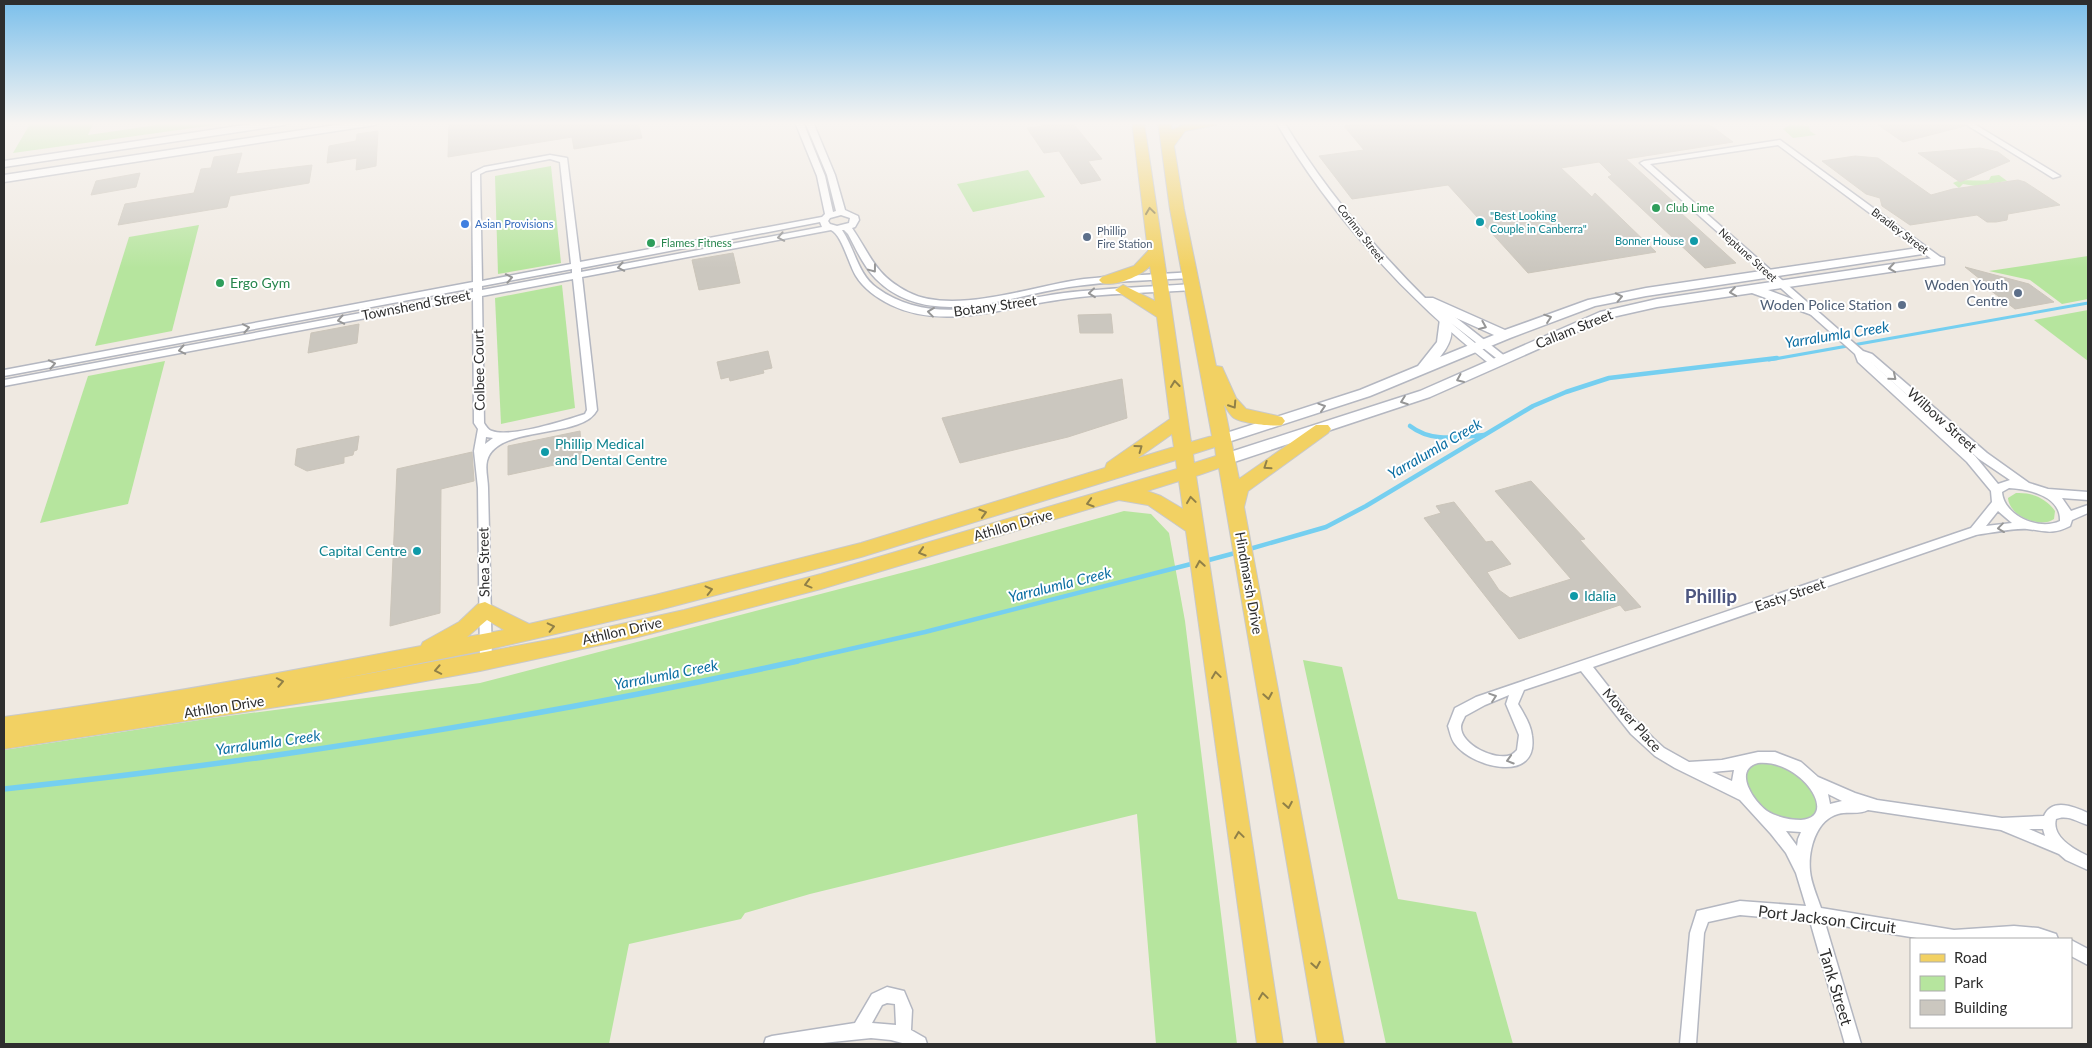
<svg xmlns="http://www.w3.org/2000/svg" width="2092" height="1048" font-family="Lato,sans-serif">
<rect width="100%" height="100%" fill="#efe9e1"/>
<g fill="#b6e59e">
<polygon points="31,122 94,122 88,135 177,122 236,122 13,153"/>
<polygon points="1790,125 1809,126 1810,131 1816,135 1793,138 1783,129"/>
<polygon points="551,166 561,263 498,274 495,176"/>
<polygon points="1028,170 1045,197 973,212 957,184"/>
<path d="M1999 175 2007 181 1975 186 1963 184 1959 188 1953 183C1963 178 1977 182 1989 180L1991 176Z"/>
<polygon points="199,225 172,331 95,346 129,237"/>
<polygon points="2088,256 2088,299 2062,304 2030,280 1989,271"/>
<polygon points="562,285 575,408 501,424 495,298"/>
<polygon points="2088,310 2088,361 2034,320"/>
<polygon points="165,361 128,504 40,523 88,376"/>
<path d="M2016 493C2031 492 2046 498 2055 511L2054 519C2040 529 2009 516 2008 498Z"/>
<polygon points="1124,511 1151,514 1169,533 1185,621 1237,1044 1156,1044 1137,814 810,894 745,913 741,919 629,944 609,1044 4,1044 4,750 213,718 480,683 924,567"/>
<polygon points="1303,660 1342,667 1398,899 1476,912 1513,1044 1386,1044"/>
<polygon points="1762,761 1791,767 1815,787 1821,812 1812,823 1779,822 1748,795 1745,773 1752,765"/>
</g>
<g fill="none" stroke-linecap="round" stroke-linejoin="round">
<polyline stroke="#75cff0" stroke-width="3" points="1769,360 2088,303"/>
<g stroke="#75cff0" stroke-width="4.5">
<path d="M1410 426C1432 443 1458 437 1484 435"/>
<polyline points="1246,550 1326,527 1366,506 1533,406 1566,392 1609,378 1777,358"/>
<polyline points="1205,561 1239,552"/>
<polyline points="793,662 925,632 1195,563"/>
</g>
<path stroke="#75cff0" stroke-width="5.5" d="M4 789C271 761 536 718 798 661"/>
</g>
<g fill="#cbc7bf" stroke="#cbc5ba">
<polygon points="449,122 638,122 642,138 574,149 572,137 448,157"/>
<polygon points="1040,122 1072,122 1102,159 1088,161 1101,180 1081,184 1059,151 1044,153 1027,128 1042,126"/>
<polygon points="1378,122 1706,122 1733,142 1626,159 1686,213 1681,213 1736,263 1705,268 1608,177 1612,175 1599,162 1561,168 1592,197 1595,193 1656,252 1528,273 1448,185 1352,199 1319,156 1364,150 1344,126"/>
<polygon points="1874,122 1960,122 1965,126 1903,142"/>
<polygon points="378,131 376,166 356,170 357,158 327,163 329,146 356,141 357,134"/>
<polygon points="1980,148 1998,152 2010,161 1960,182 1918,153"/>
<polygon points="242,153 236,174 312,165 309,183 230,196 227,207 118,225 125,204 194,193 201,169 211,168 214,157"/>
<polygon points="1855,156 1878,158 1931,195 1953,189 2018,180 2025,182 2060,205 2008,214 2007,220 1996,222 1987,222 1977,215 1910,225 1882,206 1880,198 1866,194 1822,161"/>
<polygon points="140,173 136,187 91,195 96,181"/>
<polygon points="733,253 740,283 699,290 692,260"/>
<polygon points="1965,267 2029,284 2054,302 2015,309 1981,283 1985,283"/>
<polygon points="1111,314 1113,333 1080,333 1078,315"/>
<polygon points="359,324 357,343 308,353 311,333"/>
<polygon points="768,351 772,368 763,370 764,373 730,381 729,377 721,379 717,362"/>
<polygon points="1122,379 1127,418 1068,437 960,463 942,418"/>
<polygon points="580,431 582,459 508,475 508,446"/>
<polygon points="359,436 357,450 354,451 353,455 344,457 344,463 307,471 295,465 297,449"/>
<polygon points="472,452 474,481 441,489 440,613 390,626 397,469"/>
<polygon points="1531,481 1585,539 1580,540 1641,607 1625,611 1620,605 1519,639 1424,518 1441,513 1436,506 1454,502 1486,542 1492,541 1511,564 1487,572 1499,590 1510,598 1571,579 1495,491"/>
</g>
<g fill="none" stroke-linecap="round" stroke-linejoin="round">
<defs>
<g id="minor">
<path d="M795 122H803L825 176 833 212 836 211 827 175 805 122H813L835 175 845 210 858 216 859 220 855 227 852 228C871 256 875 275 908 292 954 316 1035 285 1084 279 1120 275 1155 275 1191 272L1196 275 1191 278C1151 280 1110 281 1069 287 1009 296 928 331 876 279 864 267 856 249 848 234L844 230H842C855 249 858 275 877 288 933 329 1002 301 1064 293 1107 288 1150 287 1193 284L1198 287 1193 290C1150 293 1106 293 1064 299 1008 306 945 331 891 305 877 298 864 289 856 276 849 265 842 235 831 230L582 277 597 410C582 440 496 424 487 461 485 469 488 480 488 488L492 661 490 665 486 666 482 665 480 661 478 488 474 451 478 429 474 423 473 298 4 386V380L473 292V288L4 376V370L473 282 472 173 484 167 550 155 567 158 580 262 822 217 825 214 817 176ZM550 159 560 162 571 264 482 281 480 174 486 171ZM841 215 850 218 849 223 837 226 830 224 828 221 830 218ZM820 222 822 227 581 272V268ZM572 269V273L482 290V286ZM573 279 587 410 585 414C567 420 510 438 492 431 488 430 486 426 484 423L482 296ZM486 437 493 438 485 444Z"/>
<path d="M1276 122H1284C1324 189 1377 251 1433 306L1440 305 1506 357 1508 359 1506 361H1500L1451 323 1499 363 1494 366 1491 365C1407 299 1330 215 1276 122Z"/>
<polygon points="1962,122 1971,122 2060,176 2053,178"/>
<path d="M1780 140 1943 259V263H1937L1778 145 1650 164 1863 351 1872 354 1987 453 2029 483 2048 489 2088 492V500L2062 498 2071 511 2088 505V513L2072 520 2070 526C2052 535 2046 531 2027 529 2014 528 1990 533 1976 535L1593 667 1629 713 1653 738 1664 748 1689 762 1722 760 1758 752H1775L1801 762 1818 777 1855 793 1877 800 2002 818 2044 816C2052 797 2075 807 2088 813V825C2078 822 2067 814 2056 819 2051 837 2075 850 2088 856V870L2066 860 2059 854 2001 830 1868 810C1859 815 1848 811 1838 814 1816 820 1808 850 1810 871 1811 883 1817 896 1821 908L1954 930 2014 926 2038 928 2056 934 2058 939H1923L1825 923 1861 1044H1845L1810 921 1740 915 1708 922 1704 933 1696 1044H1680L1690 933 1697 911 1740 901 1806 906 1796 873 1786 853 1771 834 1740 800 1675 768 1655 756 1631 734 1581 671 1524 690 1518 704C1524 714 1531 725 1532 736 1539 784 1473 768 1455 744 1451 739 1450 732 1448 726L1455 708 1476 697 1971 528 1992 502 1991 491 1967 462 1858 362 1855 354 1640 163 1644 161ZM1866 358 1979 459 2010 480 1998 484 1975 456ZM2009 488C2029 489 2061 496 2060 521 2039 531 2004 516 2002 492ZM1998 511 2012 523 1986 526ZM1509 695 1506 704 1519 735 1517 750C1515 752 1513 754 1511 755 1495 761 1461 745 1461 727 1461 723 1464 719 1465 716L1485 705ZM1758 763C1802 759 1840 818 1801 820 1791 820 1776 817 1767 811 1754 802 1732 770 1758 763ZM1734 770 1732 781 1712 772ZM1828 794 1842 801 1830 804ZM2029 829H2043L2045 836ZM1786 831 1801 832 1798 839 1797 846Z"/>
<polygon points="2071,940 2088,949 2088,965 2071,956"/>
<path d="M887 987 904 991 912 1010 911 1030 925 1038 927 1044H906L891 1040 871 1038 813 1044H764L766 1038 772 1036 855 1023 872 994ZM887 1003 895 1004 896 1025 872 1023 882 1005Z"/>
</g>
<g id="tertiary">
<path d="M1925 247 1931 251 1929 253 1646 296 1595 306 1510 338 1370 396 1222 444 1215 439 1217 436 1360 390 1418 366 1437 342 1440 319H1448C1456 333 1449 346 1440 357L1494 335 1425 304 1423 301 1425 298H1433L1505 330 1588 300 1646 288Z"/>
<polygon points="1940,257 1944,258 1944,264 1768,290 1816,308 1818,311 1816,314 1812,315 1752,293 1657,307 1608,318 1430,397 1231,463 1221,463 1219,459 1221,455 1420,391 1600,312 1657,299"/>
</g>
<g id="secondary">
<polygon points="265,122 290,122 284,125 4,167 4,161"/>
<polygon points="356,122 381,122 375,125 4,182 4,175"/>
</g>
<path id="primary" d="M1132 122H1144L1191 442 1212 436 1170 209 1158 122H1170L1172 130 1189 122H1217L1216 125 1185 131 1174 146 1184 209 1216 366 1222 367 1236 398 1246 409 1282 417 1285 421 1282 425C1274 427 1241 423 1234 418 1230 415 1227 409 1224 405L1239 479 1316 425H1328L1331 429 1328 433 1248 491 1244 507 1344 1044H1318L1219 468 1196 476 1283 1044H1257L1186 531 1148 505 1119 500 821 589 638 637 480 671 322 700 4 749V717C144 698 282 673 421 646L423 642 459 622 478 604 485 602 529 624 655 595 861 543 1105 468 1107 463 1170 419 1157 317 1115 290 1123 285 1155 301 1150 266C1141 276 1115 287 1102 283L1099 280 1102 277 1134 266 1148 251ZM1172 434 1174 447 1138 458ZM1215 447 1216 456 1194 463 1193 454ZM1176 460 1177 469 1136 481 821 574 684 610 559 638 335 680 486 650 655 611 861 557ZM1179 481 1183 509 1161 496 1147 491ZM487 620 504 630 467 637Z"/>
</defs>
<use href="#minor" stroke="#b4b7c1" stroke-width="3"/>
<use href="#tertiary" stroke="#b4b7c1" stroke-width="3"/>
<use href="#secondary" stroke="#b4b7c1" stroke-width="3"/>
<use href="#primary" stroke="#c9c9c9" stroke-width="2"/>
<use href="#minor" fill="#fff" fill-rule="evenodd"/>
<use href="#tertiary" fill="#fff" fill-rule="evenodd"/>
<use href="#secondary" fill="#fff" fill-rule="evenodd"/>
<use href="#primary" fill="#f2d163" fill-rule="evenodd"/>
</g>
<defs><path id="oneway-chevron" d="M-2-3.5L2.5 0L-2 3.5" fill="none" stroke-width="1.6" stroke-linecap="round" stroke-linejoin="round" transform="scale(1.25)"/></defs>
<g stroke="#908048">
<use href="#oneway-chevron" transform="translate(1150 211) rotate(-98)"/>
<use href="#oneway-chevron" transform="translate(1175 384) rotate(-96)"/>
<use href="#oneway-chevron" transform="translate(1233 405) rotate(57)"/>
<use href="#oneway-chevron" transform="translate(1139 448) rotate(-36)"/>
<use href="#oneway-chevron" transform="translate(1267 466) rotate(146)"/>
<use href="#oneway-chevron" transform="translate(1191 500) rotate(-98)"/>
<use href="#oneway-chevron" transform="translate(1090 503) rotate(164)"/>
<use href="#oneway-chevron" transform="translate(983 513) rotate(-17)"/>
<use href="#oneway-chevron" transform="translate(922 552) rotate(163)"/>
<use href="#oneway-chevron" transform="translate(1200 564) rotate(-99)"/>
<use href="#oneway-chevron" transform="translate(808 584) rotate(165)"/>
<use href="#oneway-chevron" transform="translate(709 590) rotate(-14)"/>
<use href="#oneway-chevron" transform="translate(551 627) rotate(-13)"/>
<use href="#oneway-chevron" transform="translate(438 670) rotate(169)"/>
<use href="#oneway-chevron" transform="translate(1216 675) rotate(-98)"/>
<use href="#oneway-chevron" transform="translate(280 682) rotate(-11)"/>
<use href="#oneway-chevron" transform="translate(1268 696) rotate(80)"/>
<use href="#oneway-chevron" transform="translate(1288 805) rotate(80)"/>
<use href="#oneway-chevron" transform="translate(1239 835) rotate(-98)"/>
<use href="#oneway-chevron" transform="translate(1316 965) rotate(80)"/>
<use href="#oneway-chevron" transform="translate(1263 996) rotate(-98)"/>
</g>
<g stroke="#969696">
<use href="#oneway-chevron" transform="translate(781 237) rotate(169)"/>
<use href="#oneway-chevron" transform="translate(621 267) rotate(169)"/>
<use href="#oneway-chevron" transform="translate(1892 268) rotate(172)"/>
<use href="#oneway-chevron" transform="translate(873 269) rotate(53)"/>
<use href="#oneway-chevron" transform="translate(509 278) rotate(-11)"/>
<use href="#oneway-chevron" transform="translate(1733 292) rotate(172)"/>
<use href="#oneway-chevron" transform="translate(1092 293) rotate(174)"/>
<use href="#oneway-chevron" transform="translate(1619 297) rotate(-12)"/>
<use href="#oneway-chevron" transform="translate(931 312) rotate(-173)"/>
<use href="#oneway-chevron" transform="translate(1548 318) rotate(-19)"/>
<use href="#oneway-chevron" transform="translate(341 320) rotate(169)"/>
<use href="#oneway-chevron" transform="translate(1483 326) rotate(23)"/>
<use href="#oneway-chevron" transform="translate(246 328) rotate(-11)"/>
<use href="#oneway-chevron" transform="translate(182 350) rotate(169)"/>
<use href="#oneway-chevron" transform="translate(52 364) rotate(-11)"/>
<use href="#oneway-chevron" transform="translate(1893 377) rotate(40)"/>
<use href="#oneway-chevron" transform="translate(1460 379) rotate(156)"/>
<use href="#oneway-chevron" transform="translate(1404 401) rotate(160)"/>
<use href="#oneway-chevron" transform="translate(1322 407) rotate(-18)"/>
<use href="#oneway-chevron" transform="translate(2001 528) rotate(173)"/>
<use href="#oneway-chevron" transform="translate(1493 697) rotate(-19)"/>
<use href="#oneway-chevron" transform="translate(1510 760) rotate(163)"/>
</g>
<linearGradient id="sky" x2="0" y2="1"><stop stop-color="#7abfeb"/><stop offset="0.46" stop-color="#f8f5f2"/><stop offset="1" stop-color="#f8f5f2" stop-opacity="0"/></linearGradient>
<rect width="2092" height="268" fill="url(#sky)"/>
<g fill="#2e9e5b" stroke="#fff" stroke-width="2">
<circle cx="1656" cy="208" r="5"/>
<circle cx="651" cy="243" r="5"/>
<circle cx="220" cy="283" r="5"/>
</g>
<g fill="#0f9aa8" stroke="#fff" stroke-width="2">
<circle cx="1480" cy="222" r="5"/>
<circle cx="1694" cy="241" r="5"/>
<circle cx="545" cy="452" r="5"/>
<circle cx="417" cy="551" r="5"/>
<circle cx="1574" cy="596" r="5"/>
</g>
<circle fill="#3f7fe0" stroke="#fff" stroke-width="2" cx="465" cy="224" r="5"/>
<g fill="#5c6f8a" stroke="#fff" stroke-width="2">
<circle cx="1087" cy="237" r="5"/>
<circle cx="2018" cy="293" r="5"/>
<circle cx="1902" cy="305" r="5"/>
</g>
<g text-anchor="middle" stroke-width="4" stroke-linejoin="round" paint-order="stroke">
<g font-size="11" fill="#27864d" stroke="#fff" text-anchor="start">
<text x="1666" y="212">Club Lime</text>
<text x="661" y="247">Flames Fitness</text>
</g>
<g font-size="11" fill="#0d838f" stroke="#fff" text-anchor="start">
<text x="1490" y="220">"Best Looking<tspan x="1490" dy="13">Couple in Canberra"</tspan></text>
<text x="1684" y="245" text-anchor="end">Bonner House</text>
</g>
<g font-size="11" fill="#366cbe" stroke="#fff" text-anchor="start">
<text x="475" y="228">Asian Provisions</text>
</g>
<g font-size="11" fill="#4e5e75" stroke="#fff" text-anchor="start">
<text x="1097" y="235">Phillip<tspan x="1097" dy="13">Fire Station</tspan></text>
</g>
<g font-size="11" fill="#2e2e2e" stroke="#fff">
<text transform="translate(1900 231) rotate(37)" y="4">Bradley Street</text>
<text transform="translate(1361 233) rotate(52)" y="4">Corinna Street</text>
<text transform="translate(1748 255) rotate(42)" y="4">Neptune Street</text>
</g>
<g font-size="14" fill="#27864d" stroke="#fff" text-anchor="start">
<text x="230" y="288">Ergo Gym</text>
</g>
<g font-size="14" fill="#4e5e75" stroke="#fff" text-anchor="end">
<text x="2008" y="290">Woden Youth<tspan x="2008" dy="16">Centre</tspan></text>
<text x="1892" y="310">Woden Police Station</text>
</g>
<g font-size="14" fill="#2e2e2e" stroke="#fff">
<text transform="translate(416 305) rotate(-11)" y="5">Townshend Street</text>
<text transform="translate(995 306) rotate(-8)" y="5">Botany Street</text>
<text transform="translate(1574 329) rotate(-22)" y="5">Callam Street</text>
<text transform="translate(479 370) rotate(-91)" y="5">Colbee Court</text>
<text transform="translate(1942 420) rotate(42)" y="5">Wilbow Street</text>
<text transform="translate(1013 525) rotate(-16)" y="5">Athllon Drive</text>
<text transform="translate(484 562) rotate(-91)" y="5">Shea Street</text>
<text transform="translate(1249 583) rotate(80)" y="5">Hindmarsh Drive</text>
<text transform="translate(1790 595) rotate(-19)" y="5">Easty Street</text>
<text transform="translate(622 631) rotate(-13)" y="5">Athllon Drive</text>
<text transform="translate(224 707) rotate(-9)" y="5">Athllon Drive</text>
<text transform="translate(1632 720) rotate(48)" y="5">Mower Place</text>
</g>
<g font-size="14" fill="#0d838f" stroke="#fff" text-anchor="start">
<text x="555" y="449">Phillip Medical<tspan x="555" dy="16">and Dental Centre</tspan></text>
<text x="407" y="556" text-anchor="end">Capital Centre</text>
<text x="1584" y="601">Idalia</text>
</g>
<g font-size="15" font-style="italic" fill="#0d6fa3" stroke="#fff">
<text transform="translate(1837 335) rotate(-9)" y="5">Yarralumla Creek</text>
<text transform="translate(1435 449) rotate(-30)" y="5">Yarralumla Creek</text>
<text transform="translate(1060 585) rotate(-14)" y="5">Yarralumla Creek</text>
<text transform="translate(666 675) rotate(-11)" y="5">Yarralumla Creek</text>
<text transform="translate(268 743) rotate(-8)" y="5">Yarralumla Creek</text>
</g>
<g font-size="16" fill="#2e2e2e" stroke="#fff">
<text transform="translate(1827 919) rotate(7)" y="6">Port Jackson Circuit</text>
<text transform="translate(1836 987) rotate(73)" y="6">Tank Street</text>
</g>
<g font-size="19" font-weight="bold" fill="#4d5680" stroke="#fff">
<text x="1711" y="603">Phillip</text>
</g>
</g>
<rect width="2092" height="1048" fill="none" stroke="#2e2e2e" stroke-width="10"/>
<rect x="1910" y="938" width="162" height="90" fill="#ffffff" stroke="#ababab"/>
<rect x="1920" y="954" width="25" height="8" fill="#f2d163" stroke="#ababab"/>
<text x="1954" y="963" font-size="15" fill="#2e2e2e">Road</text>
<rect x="1920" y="976" width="25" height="15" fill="#b6e59e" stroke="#ababab"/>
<text x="1954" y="988" font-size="15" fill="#2e2e2e">Park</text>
<rect x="1920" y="1000" width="25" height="15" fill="#cbc7bf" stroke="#ababab"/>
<text x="1954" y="1013" font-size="15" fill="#2e2e2e">Building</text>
</svg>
